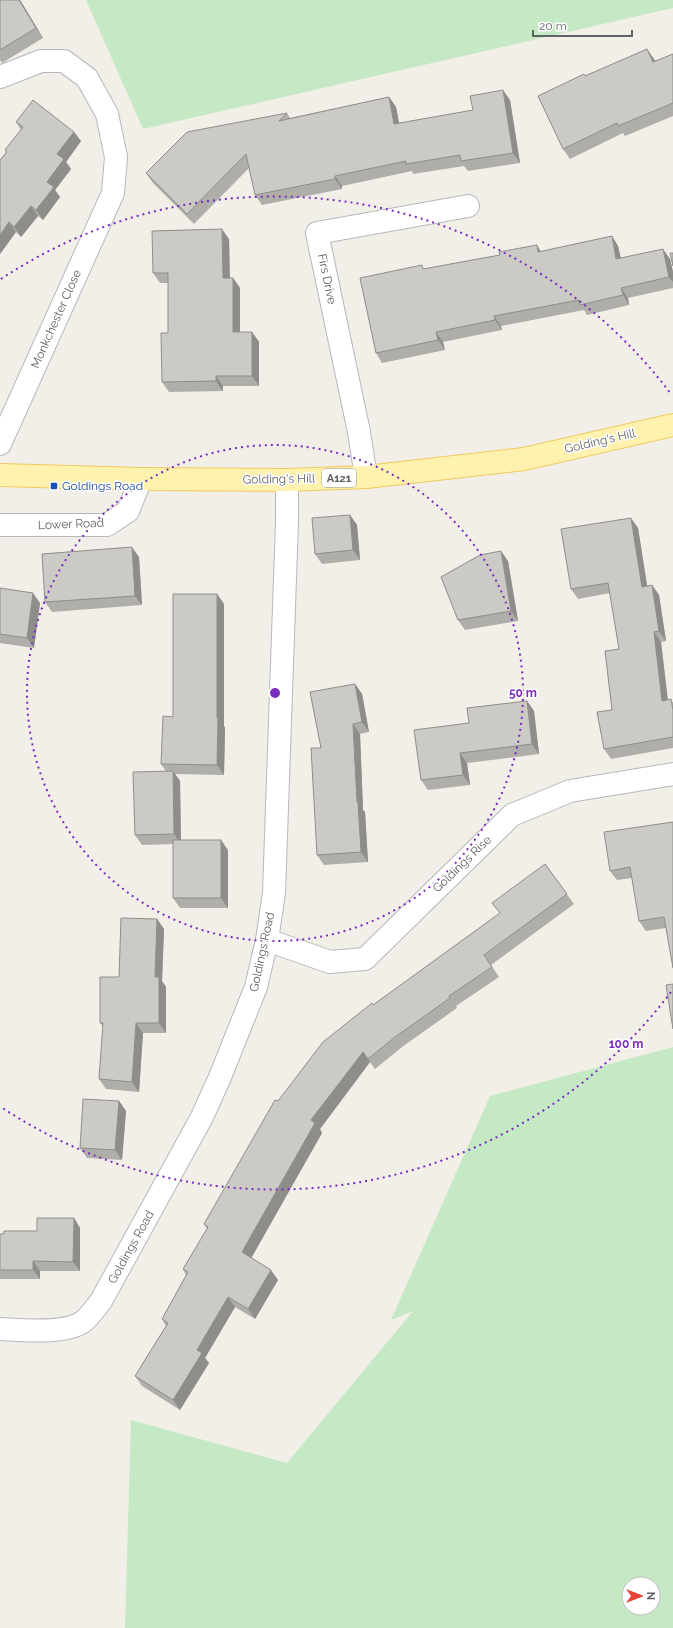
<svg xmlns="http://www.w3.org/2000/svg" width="673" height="1628" font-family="Raleway,sans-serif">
<rect width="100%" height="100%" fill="#f1efe8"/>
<g fill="#c5e8c5" fill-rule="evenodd">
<polygon points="86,0 673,0 673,8 143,129"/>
<path d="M673 1047V1628H125L131 1420 287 1463 413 1311 391 1320 490 1096ZM629 1584H653V1608H629Z"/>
</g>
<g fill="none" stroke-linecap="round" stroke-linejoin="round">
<defs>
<g id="minor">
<polyline points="0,77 41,61 64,61 87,78 107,114 116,157 113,193 0,444"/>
<polyline points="366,477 359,432 317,233 468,206"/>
<polyline points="0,525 107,525 128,511 141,479"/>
<polyline points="267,940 330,962 365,959 512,815 570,791 673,774"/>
<path d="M0 1329C21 1330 69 1335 85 1320 91 1315 96 1307 101 1301L202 1117 220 1077 256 987 267 940 274 893 287 521V480"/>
</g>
<polyline id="major" points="0,475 141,479 287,480 366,477 524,459 673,425"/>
</defs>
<use href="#minor" stroke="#b5b8bc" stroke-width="24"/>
<use href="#major" stroke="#f2c960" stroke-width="24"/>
<use href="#minor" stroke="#fff" stroke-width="22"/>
<use href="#major" stroke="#fff2af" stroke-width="22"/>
</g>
<g fill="#afaea9">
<polygon points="0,0 20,0 43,38 2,63 0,60"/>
<polygon points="647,49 655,61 673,54 673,116 625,136 623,133 570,159 563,149 585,76"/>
<polygon points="389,97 396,107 399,123 473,110 510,100 520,163 468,171 464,166 413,174 412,171 342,186 342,189 262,205 255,195 249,168 194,224 153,183 146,173 287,113 290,118"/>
<polygon points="16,122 74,132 81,141 66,162 71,169 55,190 60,197 43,220 38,216 21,237 16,232 0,254 0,160 6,152 5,150 21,130"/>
<polygon points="612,236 618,246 621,258 670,259 673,272 673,288 628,298 629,305 587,315 584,310 501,326 502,330 443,342 445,350 382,363 376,353 425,269 500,255 541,252"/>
<polygon points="229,239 230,278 233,278 240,288 240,332 252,332 259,342 259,386 223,386 223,391 169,392 162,382 168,333 168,283 160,283 153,273"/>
<polygon points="350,515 357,525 360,560 322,564 315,554"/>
<polygon points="638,528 647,586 652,585 659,595 666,641 661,642 668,700 673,702 673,748 611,759 604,749 612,710 619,649 610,593 578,599 571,589"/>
<polygon points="139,557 142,605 52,612 45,602"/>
<polygon points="508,561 518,621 465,630 458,620"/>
<polygon points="0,588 40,603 34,648 0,643"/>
<polygon points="217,594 224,604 224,726 225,728 224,775 175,774 180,781 181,840 228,850 228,908 180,908 173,898 173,844 142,845 135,835 166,771 161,764 173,717"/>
<polygon points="355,684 362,694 369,732 360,734 363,810 365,812 368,862 324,865 317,855 321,748"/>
<polygon points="527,701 534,711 539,754 467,763 470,785 428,790 421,780 469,723"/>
<polygon points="673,822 666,928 646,931 639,921 632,878 617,880 610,871"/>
<polygon points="545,864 574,904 491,965 499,977 456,1006 457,1008 402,1047 375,1069 370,1062 320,1129 322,1133 251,1258 278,1280 255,1319 235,1307 205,1358 209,1363 180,1410 142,1386 135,1376 166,1326 162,1319 186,1275 183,1269 207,1229 204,1224 278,1101 373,1005 500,913"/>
<polygon points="157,919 164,929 162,981 166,987 166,1033 143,1033 139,1092 106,1089 99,1079 103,1026 100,1023 119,977"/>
<polygon points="119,1101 126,1111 122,1160 87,1158 80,1148"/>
<polygon points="74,1218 80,1228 80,1271 40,1271 40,1279 0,1279 0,1234 37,1231"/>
</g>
<g fill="#8f8d8a">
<polygon points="19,0 20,0 43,38 36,28"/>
<polygon points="647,49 654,59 660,72 653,62"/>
<polygon points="503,90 510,100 520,163 513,153"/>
<polygon points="389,97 396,107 401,134 394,124"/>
<polygon points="74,132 81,141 66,162 71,169 55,190 60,197 43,220 36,210 57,154"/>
<polygon points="335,176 342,186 342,189 335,179"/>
<polygon points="31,206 38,216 21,237 14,227"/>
<polygon points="9,222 16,232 0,254 0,235"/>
<polygon points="222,229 229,239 230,288 223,278"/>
<polygon points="612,236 618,246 623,269 616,259"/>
<polygon points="537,245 543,255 538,252"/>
<polygon points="663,249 670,259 673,272 673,282 669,277"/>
<polygon points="233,278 240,288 240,342 233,332"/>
<polygon points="621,288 628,298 629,305 623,295"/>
<polygon points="494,316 501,326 502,330 495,320"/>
<polygon points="252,332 259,342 259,386 252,376"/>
<polygon points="436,332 443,342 445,350 438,340"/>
<polygon points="216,376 223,386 223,391 216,381"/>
<polygon points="350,515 357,525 360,560 353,550"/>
<polygon points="631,518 638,528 649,597 642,587"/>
<polygon points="132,547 139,557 142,605 135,596"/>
<polygon points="501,551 508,561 518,621 511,611"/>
<polygon points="652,585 659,595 666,641 659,631"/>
<polygon points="33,593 40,603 34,648 27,638"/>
<polygon points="217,594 224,604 224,726 225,728 224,775 217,765"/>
<polygon points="654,632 661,642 669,711 662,701"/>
<polygon points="355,684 362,694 369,732 362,722"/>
<polygon points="527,701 534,711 539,754 532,744"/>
<polygon points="353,724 360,734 363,810 365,812 368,862 361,852 357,802"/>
<polygon points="460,753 467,763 470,785 463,775"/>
<polygon points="173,771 180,781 181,844 174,834"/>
<polygon points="221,840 228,850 228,908 221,898"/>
<polygon points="157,919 164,929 162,981 166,987 166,1033 159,1023 155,977"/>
<polygon points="136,1023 143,1033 139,1092 132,1082"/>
<polygon points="363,1052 370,1062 320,1129 322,1133 249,1262 242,1252 311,1120"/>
<polygon points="119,1101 126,1111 122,1160 115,1150"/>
<polygon points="74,1218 80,1228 80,1271 73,1262"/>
<polygon points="33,1261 40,1271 40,1279 33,1270"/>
<polygon points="271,1270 278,1280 255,1319 248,1309"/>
<polygon points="228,1297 235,1307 205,1358 209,1363 180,1410 173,1400 197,1350"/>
</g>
<g fill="#cccac5" stroke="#8f8d8a">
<polygon points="0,0 19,0 36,28 0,50"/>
<polygon points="647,49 653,62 673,54 673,103 618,126 617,123 563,149 538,96 584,74 585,76"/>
<polygon points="503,90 513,153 461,161 460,155 406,164 406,161 335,176 335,179 255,195 246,154 187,214 146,173 187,132 287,113 279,121 389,97 394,124 473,110 470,96"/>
<polygon points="33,100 74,132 57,154 64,159 47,182 54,187 36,210 31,206 14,227 9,222 0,235 0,160 7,152 5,150 23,127 16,122"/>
<polygon points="222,229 223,278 233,278 233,332 252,332 252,376 216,376 216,381 162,382 161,333 168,333 168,273 153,273 152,231"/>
<polygon points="612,236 616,259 663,249 669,277 621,288 623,295 580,305 579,300 494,316 495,320 436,332 438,340 376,353 360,278 422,265 423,269 500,255 499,252 537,245 538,252"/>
<polygon points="670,253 673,253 673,266"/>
<polygon points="350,515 353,550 315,554 312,518"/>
<polygon points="631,518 642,587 652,585 659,631 654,632 662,701 671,699 673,710 673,737 604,749 597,712 612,710 605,651 619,649 608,583 571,589 561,529"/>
<polygon points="132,547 135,596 45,602 42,554"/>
<polygon points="501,551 511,611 458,620 441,577 480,555"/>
<polygon points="0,588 33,593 27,638 0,634"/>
<polygon points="173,594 217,594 217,718 218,718 217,765 161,764 163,716 173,717"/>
<polygon points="355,684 362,722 353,724 357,802 358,802 361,852 317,855 311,748 321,748 310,692"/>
<polygon points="527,701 532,744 460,753 463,775 421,780 414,730 469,723 467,708"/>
<polygon points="173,771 174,834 135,835 133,772"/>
<polygon points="673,822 673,968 664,917 639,921 630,867 610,871 604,832"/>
<rect x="173" y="840" width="48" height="58"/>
<polygon points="545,864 567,894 484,955 492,967 449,996 450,998 395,1037 368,1059 363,1052 311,1120 315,1123 242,1252 271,1270 248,1309 228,1297 197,1350 202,1353 173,1400 135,1376 168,1323 162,1319 188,1272 183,1269 208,1227 204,1224 275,1100 278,1101 323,1042 372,1003 373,1005 500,913 492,903"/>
<polygon points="121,918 157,919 155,977 159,977 159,1023 136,1023 132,1082 99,1079 103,1023 100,1023 100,977 119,977"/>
<polygon points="673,984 673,1029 666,985"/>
<polygon points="83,1099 119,1101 115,1150 80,1148"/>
<polygon points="37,1218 74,1218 73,1262 33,1261 33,1270 0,1270 0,1234 4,1234 4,1231 37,1231"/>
</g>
<g fill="none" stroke="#7b2cbf" stroke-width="2" stroke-dasharray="2 4">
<circle cx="275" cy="693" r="248"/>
<path d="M671 992A496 496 0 0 1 1 1107M1 279A496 496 0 0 1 671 394"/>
</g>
<rect fill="#1a4fb4" stroke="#fff" stroke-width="1.5" x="50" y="482" width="8" height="8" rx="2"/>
<g text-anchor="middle" stroke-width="3" stroke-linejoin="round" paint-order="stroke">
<rect fill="#fff" stroke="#8f9295" stroke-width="1" x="322" y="469" width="34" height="18" rx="3"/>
<g font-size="11" font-weight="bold" fill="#5f6368">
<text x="339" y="482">A121</text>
</g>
<g font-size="12" fill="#5f6368" stroke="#fff">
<text transform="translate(327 279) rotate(78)" y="4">Firs Drive</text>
<text transform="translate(56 319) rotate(-66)" y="4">Monkchester Close</text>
<text transform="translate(600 441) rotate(-13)" y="4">Golding's Hill</text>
<text transform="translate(279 479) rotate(-1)" y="4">Golding's Hill</text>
<text transform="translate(71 524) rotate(-2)" y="4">Lower Road</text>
<text transform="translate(462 864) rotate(-44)" y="4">Goldings Rise</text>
<text transform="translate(262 952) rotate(-78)" y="4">Goldings Road</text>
<text transform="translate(131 1247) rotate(-61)" y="4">Goldings Road</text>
</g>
<g font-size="12" fill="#164399" stroke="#fff" text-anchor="start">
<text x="62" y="490">Goldings Road</text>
</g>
</g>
<circle cx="275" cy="693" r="6" fill="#7b2cbf" stroke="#fff" stroke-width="2"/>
<g font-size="12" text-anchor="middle" font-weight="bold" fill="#7b2cbf" stroke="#fff" stroke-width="3" stroke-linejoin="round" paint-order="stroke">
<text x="523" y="697">50 m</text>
<text x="626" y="1048">100 m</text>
</g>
<g transform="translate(641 1596) rotate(90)"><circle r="19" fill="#ffffff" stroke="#bfc1c3"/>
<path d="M0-3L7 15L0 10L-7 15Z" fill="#ea4335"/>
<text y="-6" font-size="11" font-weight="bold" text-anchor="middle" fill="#5f6368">N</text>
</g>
<path d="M533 30v6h99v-6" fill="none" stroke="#5f6368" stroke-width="2"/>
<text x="539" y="30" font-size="12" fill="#5f6368" stroke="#ffffff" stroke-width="3" paint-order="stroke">20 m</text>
</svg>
